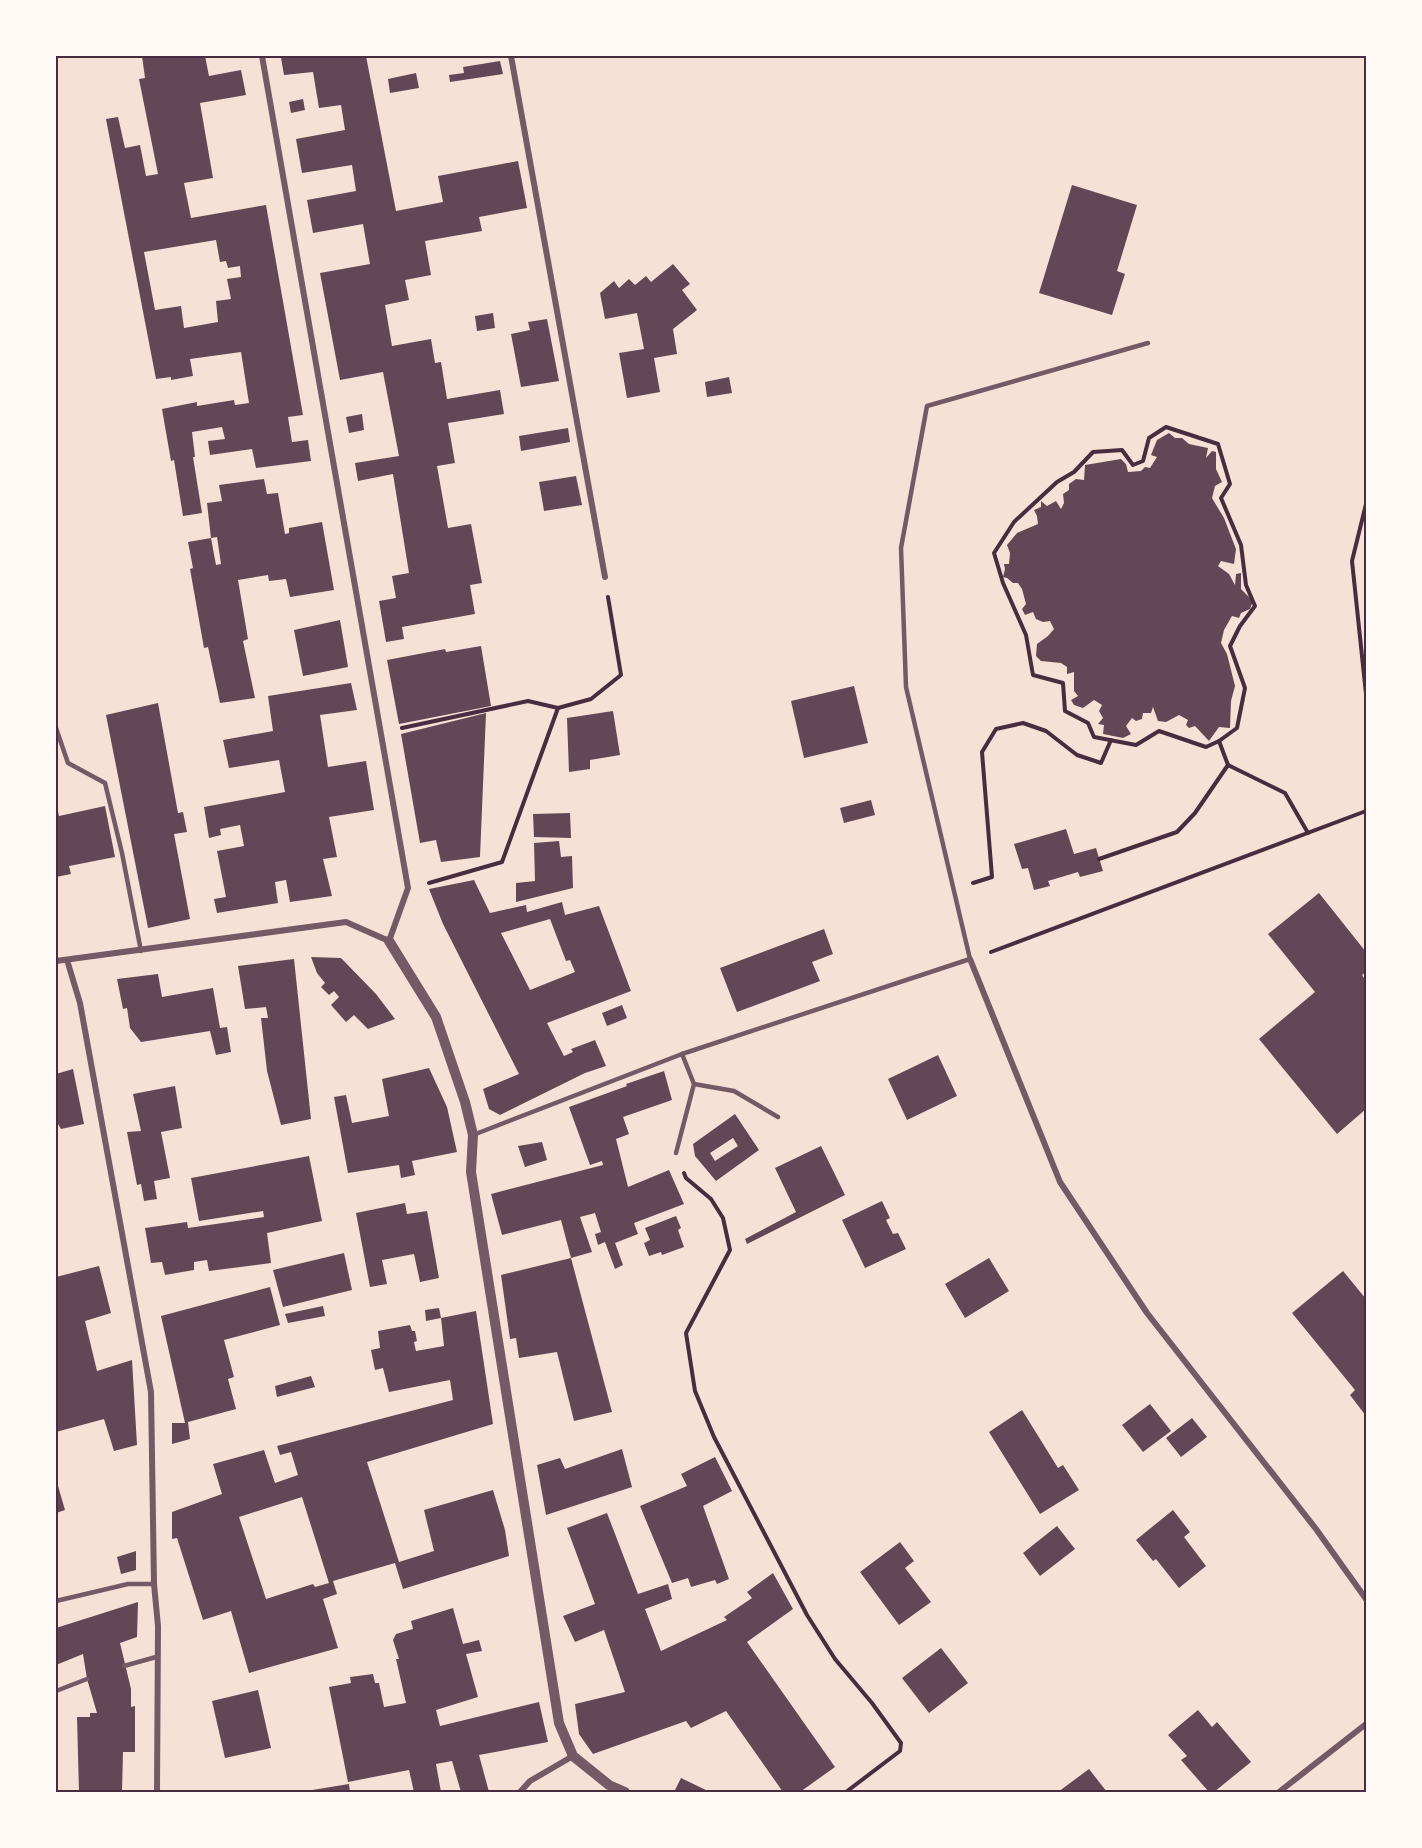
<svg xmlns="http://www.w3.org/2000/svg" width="1422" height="1848" font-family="'Varela Round',sans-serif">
<rect width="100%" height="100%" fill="#f7e1d7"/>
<g fill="#644757" fill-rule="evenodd">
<path d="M142 56H205L209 76 241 70 246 95 200 103 213 178 184 183 191 218 266 205 303 415 288 417 292 442 308 440 311 461 256 468 252 449 210 455 208 441 225 439 222 427 192 432 195 457H193L202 513 183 516 174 460 171 461 162 409 197 402V406L234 400 235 405 249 403 241 352 190 359 193 376 171 380V377L156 379 106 119 118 117 125 148 140 145 146 176 158 174 139 79 145 78ZM216 240 220 262 226 261 228 268 240 266 241 277 227 279 231 299 216 301 218 322 184 328 181 306 155 310 144 252Z"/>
<polygon points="297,56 366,56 396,211 443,202 438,176 518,161 524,192 527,208 479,217 482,231 425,241 431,275 405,280 409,300 385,305 392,346 431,339 435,363 441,362 447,399 500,390 504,414 448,423 455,463 437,466 448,528 471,524 482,583 470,585 475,614 402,627 404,639 386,642 379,601 396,598 392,576 409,573 393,474 358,481 355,463 399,456 383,372 340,380 320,273 370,264 363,224 313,233 307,200 356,191 352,165 302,173 296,139 345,130 341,105 319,108 313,72 284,75 281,58"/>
<polygon points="500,61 503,74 450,82 449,75 464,73 463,67"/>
<polygon points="416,73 419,88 390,93 388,79"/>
<polygon points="303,99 305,110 291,113 289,102"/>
<polygon points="1072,185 1137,205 1117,271 1125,274 1112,315 1039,293"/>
<polygon points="673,264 690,284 682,290 697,310 673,329 677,354 654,358 660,392 627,398 619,353 644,349 637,313 605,319 600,293 614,281 619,288 629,279 635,285 646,276 651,282"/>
<polygon points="493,313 495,328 477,331 475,316"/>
<polygon points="547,319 559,381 521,387 511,334 530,330 528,322"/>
<polygon points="729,377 732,393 707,397 705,382"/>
<polygon points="362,414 364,430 349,433 346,417"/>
<polygon points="568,428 570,442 521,451 519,436"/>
<polygon points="1169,433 1175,438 1182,438 1189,444 1208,448 1206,458 1212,451 1216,452 1216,469 1222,482 1215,486 1212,498 1224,518 1236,549 1234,564 1221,561 1218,566 1229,574 1235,585 1236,574 1241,573 1241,589 1253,601 1250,609 1241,613 1239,618 1232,616 1224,630 1221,643 1227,654 1235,686 1231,701 1230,728 1219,727 1209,741 1195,726 1189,728 1186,725 1188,720 1179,715 1166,722 1158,721 1153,707 1151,713 1143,713 1142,719 1136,721 1132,718 1126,726 1131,734 1123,738 1103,734 1104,725 1098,724 1103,718 1099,711 1102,705 1094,700 1083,708 1074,705 1071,700 1078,696 1074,691 1074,672 1067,674 1067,667 1061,663 1041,661 1036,656 1037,644 1048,636 1054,629 1050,621 1043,622 1036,619 1033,612 1025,615 1022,609 1026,604 1022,589 1018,583 1013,583 1007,578 1003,577 1005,569 1004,564 1009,564 1010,553 1007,545 1017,533 1038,524 1037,516 1034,510 1041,507 1041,501 1047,506 1056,501 1061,509 1064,503 1063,494 1069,490 1069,484 1076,479 1084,480 1085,465 1121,459 1126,464 1128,472 1141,471 1145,467 1150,468 1157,457 1151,455 1157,440"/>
<polygon points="576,476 582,505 544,511 539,482"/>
<path d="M264 479 267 494 278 493 285 534 289 533V528L322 522 334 590 290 597 286 579 269 581 268 575 238 580 248 639 243 641 255 698 220 703 208 647 204 648 190 569 193 568 188 542 211 538 207 503 222 501 219 485ZM217 537 221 564 216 565 211 538Z"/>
<polygon points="340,620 348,667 303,676 294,630"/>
<polygon points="481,646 491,706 399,724 387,660 445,649 446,652"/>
<polygon points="351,683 357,710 320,715 328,767 366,761 374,810 329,817 337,857 323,859 332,896 290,902 286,880 275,882 278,903 217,913 214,899 226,897 217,851 244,846 240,825 220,829 221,835 209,838 204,807 285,792 279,760 229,768 223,740 273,731 268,696"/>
<polygon points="854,686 868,743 804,758 791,701"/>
<polygon points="158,703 178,813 183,812 187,832 174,834 190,919 148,928 106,715"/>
<polygon points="613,711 620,755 590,760 590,769 569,772 567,718"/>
<polygon points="486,713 480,857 441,862 436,840 420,843 401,734"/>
<polygon points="871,800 875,815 844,823 840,808"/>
<polygon points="56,803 59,816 105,806 115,857 69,866 71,874 56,877"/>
<polygon points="570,813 571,838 534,837 533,814"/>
<polygon points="1066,829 1074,854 1096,848 1103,871 1080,877 1078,872 1048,881 1050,886 1034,890 1028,868 1022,869 1014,844"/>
<polygon points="559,841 561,857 572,856 573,888 516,902 516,883 535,881 534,843"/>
<path d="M474 880 490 913 526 905 527 912 562 902 565 915 599 906 631 991 547 1023 564 1056 573 1052 571 1049 595 1040 606 1066 585 1073 500 1115 489 1109 483 1089 519 1074 443 924 429 889ZM550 919 566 961 570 960 575 972 530 990 501 933Z"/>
<polygon points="1319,893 1366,952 1366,972 1362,975 1366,981 1366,1109 1337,1134 1259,1039 1315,992 1268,934"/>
<polygon points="824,929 833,954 812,962 820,981 737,1012 720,968"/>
<polygon points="311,957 341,958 376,994 395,1019 368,1029 354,1015 346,1022 331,1005 339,997 334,991 329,995 321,987 325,983 317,973"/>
<polygon points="294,959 311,1119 281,1125 267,1071 261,1018 268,1018 266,1007 245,1009 238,966"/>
<polygon points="158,974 162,997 213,988 220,1028 227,1027 231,1052 216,1055 210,1031 141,1042 130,1028 127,1008 123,1009 117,979"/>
<polygon points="622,1005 627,1018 607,1026 602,1013"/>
<polygon points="938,1055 957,1096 907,1120 888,1079"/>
<polygon points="429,1068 447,1107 457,1152 412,1161 415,1175 401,1178 399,1165 348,1173 334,1097 346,1095 352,1123 389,1116 382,1079"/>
<polygon points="73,1069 84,1124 61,1129 56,1121 56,1074"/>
<polygon points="664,1071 672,1100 623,1117 629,1134 616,1139 628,1187 669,1170 684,1204 634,1223 638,1234 615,1243 623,1265 615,1269 605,1242 598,1245 595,1234 601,1232 595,1213 580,1217 592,1252 571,1258 561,1220 502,1235 491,1194 603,1165 602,1161 590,1165 569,1107 627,1086 626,1084"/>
<polygon points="175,1086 182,1128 161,1132 170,1178 154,1181 157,1199 144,1201 141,1184 137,1185 127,1132 141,1131 133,1094"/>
<path d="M735 1114 759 1150 716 1181 695 1156 693 1144ZM733 1138 738 1146 715 1161 710 1153Z"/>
<polygon points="542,1142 547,1160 525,1167 518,1146"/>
<polygon points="821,1146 845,1195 747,1244 745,1239 796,1212 775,1168"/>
<polygon points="309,1156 322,1221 267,1233 271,1263 209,1271 207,1260 194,1262 194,1270 165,1275 162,1262 151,1263 145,1228 187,1222 188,1228 264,1217 263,1211 199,1221 191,1178"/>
<polygon points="882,1201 890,1218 886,1220 893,1234 898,1233 906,1249 865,1268 842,1220"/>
<polygon points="405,1203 407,1214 427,1211 439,1278 420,1282 414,1254 382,1260 387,1284 370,1287 356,1213"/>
<polygon points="676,1216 681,1228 678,1230 684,1247 662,1255 661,1252 649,1256 644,1243 650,1240 645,1228"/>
<polygon points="344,1253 352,1290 283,1307 273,1270"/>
<polygon points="571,1258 612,1412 574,1421 557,1352 519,1358 516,1338 510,1339 501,1275"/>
<polygon points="989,1258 1009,1291 965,1318 945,1284"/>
<polygon points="99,1266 111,1313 85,1321 97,1371 132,1360 137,1445 114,1451 104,1419 56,1432 56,1277"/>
<polygon points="1343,1271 1366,1299 1366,1416 1350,1395 1355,1390 1292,1313"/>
<polygon points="270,1287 280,1325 224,1340 234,1377 228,1379 236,1409 188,1422 190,1439 172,1444 172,1423 185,1423 161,1316"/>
<polygon points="323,1306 325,1316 288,1323 285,1314"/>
<path d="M439 1308 441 1318 476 1311 493 1424 367 1462 399 1562 434 1551 424 1510 493 1490 505 1530 509 1556 403 1589 395 1563 333 1581 337 1594 323 1599 338 1648 249 1673 231 1611 203 1620 177 1538 172 1539V1512L222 1494 213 1464 264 1450 275 1483 298 1475 291 1452 280 1455 277 1446 453 1400 450 1380 389 1392 383 1368 375 1370 371 1350 380 1348 378 1331 410 1325 412 1331H415L417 1341 414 1342 416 1351 444 1346 441 1318 426 1321 425 1310ZM302 1497 329 1583 315 1587 313 1584 266 1599 239 1517Z"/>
<polygon points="311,1376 315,1387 277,1397 275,1386"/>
<polygon points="1150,1404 1171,1431 1143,1452 1122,1425"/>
<polygon points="1022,1410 1058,1468 1063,1465 1079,1490 1040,1514 989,1432"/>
<polygon points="1192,1418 1207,1437 1181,1457 1166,1438"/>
<polygon points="622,1449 632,1487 546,1515 537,1465 560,1458 565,1469"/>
<polygon points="715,1457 732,1491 703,1506 729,1579 717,1584 715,1580 691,1587 688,1578 672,1583 640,1506 687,1486 681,1474"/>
<polygon points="56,1479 65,1510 56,1513"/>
<polygon points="1173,1510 1190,1532 1184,1537 1206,1566 1179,1588 1156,1559 1153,1561 1136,1540"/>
<polygon points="607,1513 638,1594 668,1584 672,1599 645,1609 661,1651 727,1620 724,1617 752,1598 747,1592 773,1573 793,1609 747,1642 835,1767 800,1792 783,1792 726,1711 691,1728 686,1721 593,1754 579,1734 575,1704 625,1692 604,1630 575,1642 563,1616 595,1604 567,1528"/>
<polygon points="1057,1526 1075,1549 1040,1576 1023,1553"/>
<polygon points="900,1542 914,1561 905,1568 931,1602 899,1625 860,1572"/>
<polygon points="136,1551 136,1570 121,1574 117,1557"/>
<polygon points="138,1602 137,1637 120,1643 131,1689 131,1707 135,1706 135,1752 123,1752 122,1792 79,1792 77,1717 90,1717 90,1713 97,1713 87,1679 83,1654 56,1665 56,1628"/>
<polygon points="453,1608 463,1644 479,1640 482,1651 466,1654 478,1697 436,1710 440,1726 539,1702 548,1742 479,1755 489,1792 461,1792 452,1761 436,1764 441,1792 414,1792 409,1770 348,1782 329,1687 351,1683 350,1677 373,1674 375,1683 379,1683 384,1707 406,1703 396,1659 399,1659 393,1640 396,1634 413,1629 411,1621"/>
<polygon points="941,1648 968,1683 929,1713 902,1678"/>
<polygon points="258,1690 271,1748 225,1758 212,1701"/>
<polygon points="1198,1710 1212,1727 1217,1722 1251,1762 1214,1792 1209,1792 1181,1760 1187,1756 1168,1735"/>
<polygon points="1089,1769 1107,1792 1058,1792"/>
<polygon points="681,1778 710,1792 674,1792"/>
<polygon points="349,1784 350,1792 306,1792 306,1791"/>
</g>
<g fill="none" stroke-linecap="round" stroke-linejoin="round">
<g stroke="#4a2c40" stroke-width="4">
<polygon points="1166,427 1218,444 1230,484 1221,498 1241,545 1246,585 1255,606 1240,626 1230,646 1245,688 1237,728 1219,741 1206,747 1159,731 1136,745 1094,737 1088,723 1065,711 1063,683 1033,675 1026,635 1003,583 994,553 1014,522 1057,482 1074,472 1093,452 1122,450 1133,465 1143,461 1149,438"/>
<polyline points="1366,504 1352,561 1366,694"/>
<polyline points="402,728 528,701 558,708"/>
<polyline points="1228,765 1285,793 1308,833"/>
<polyline points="1099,859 1177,832 1195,813 1228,765 1219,741"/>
<polyline points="429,883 502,862 558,708 591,699 621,675 608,597"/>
<polyline points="973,883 992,877 982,752 996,729 1023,723 1046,731 1077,755 1101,763 1111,740"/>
<polyline points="991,952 1366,811"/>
<polyline points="684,1173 686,1178 711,1199 723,1218 730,1250 686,1333 695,1391 714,1437 807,1615 835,1659 872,1703 901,1743 900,1751 846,1792"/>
</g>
<g stroke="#755966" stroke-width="4.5">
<polyline points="56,728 68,763 105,783 122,853 141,951"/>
<polyline points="682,1054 694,1084 734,1091 778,1117"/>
<polyline points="473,1135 682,1054 970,959 906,687 901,548 927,406 1148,343"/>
<polyline points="676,1153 694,1084"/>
<polyline points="56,1601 128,1584 154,1584"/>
<polyline points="124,1666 156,1657"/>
<polyline points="56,1691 87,1679"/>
</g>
<g stroke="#755966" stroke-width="6">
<polyline points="511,56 605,577"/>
<polyline points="970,959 1060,1182 1147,1313 1316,1529 1366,1599"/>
<polyline points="67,960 80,1003 151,1392 154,1584 158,1626 157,1792"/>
<polyline points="56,961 346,922 389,941 408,888 262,56"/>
<polyline points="520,1792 530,1781 573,1756"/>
<polyline points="1279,1792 1366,1724"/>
</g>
<polyline stroke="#755966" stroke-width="10" points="389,941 436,1017 465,1102 473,1135 471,1172 559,1723 573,1756 609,1785 625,1792"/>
</g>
<rect width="1422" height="1848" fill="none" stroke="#fffaf5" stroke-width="114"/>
<rect x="57" y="57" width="1308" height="1734" fill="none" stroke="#4a2c40" stroke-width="2"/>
</svg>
